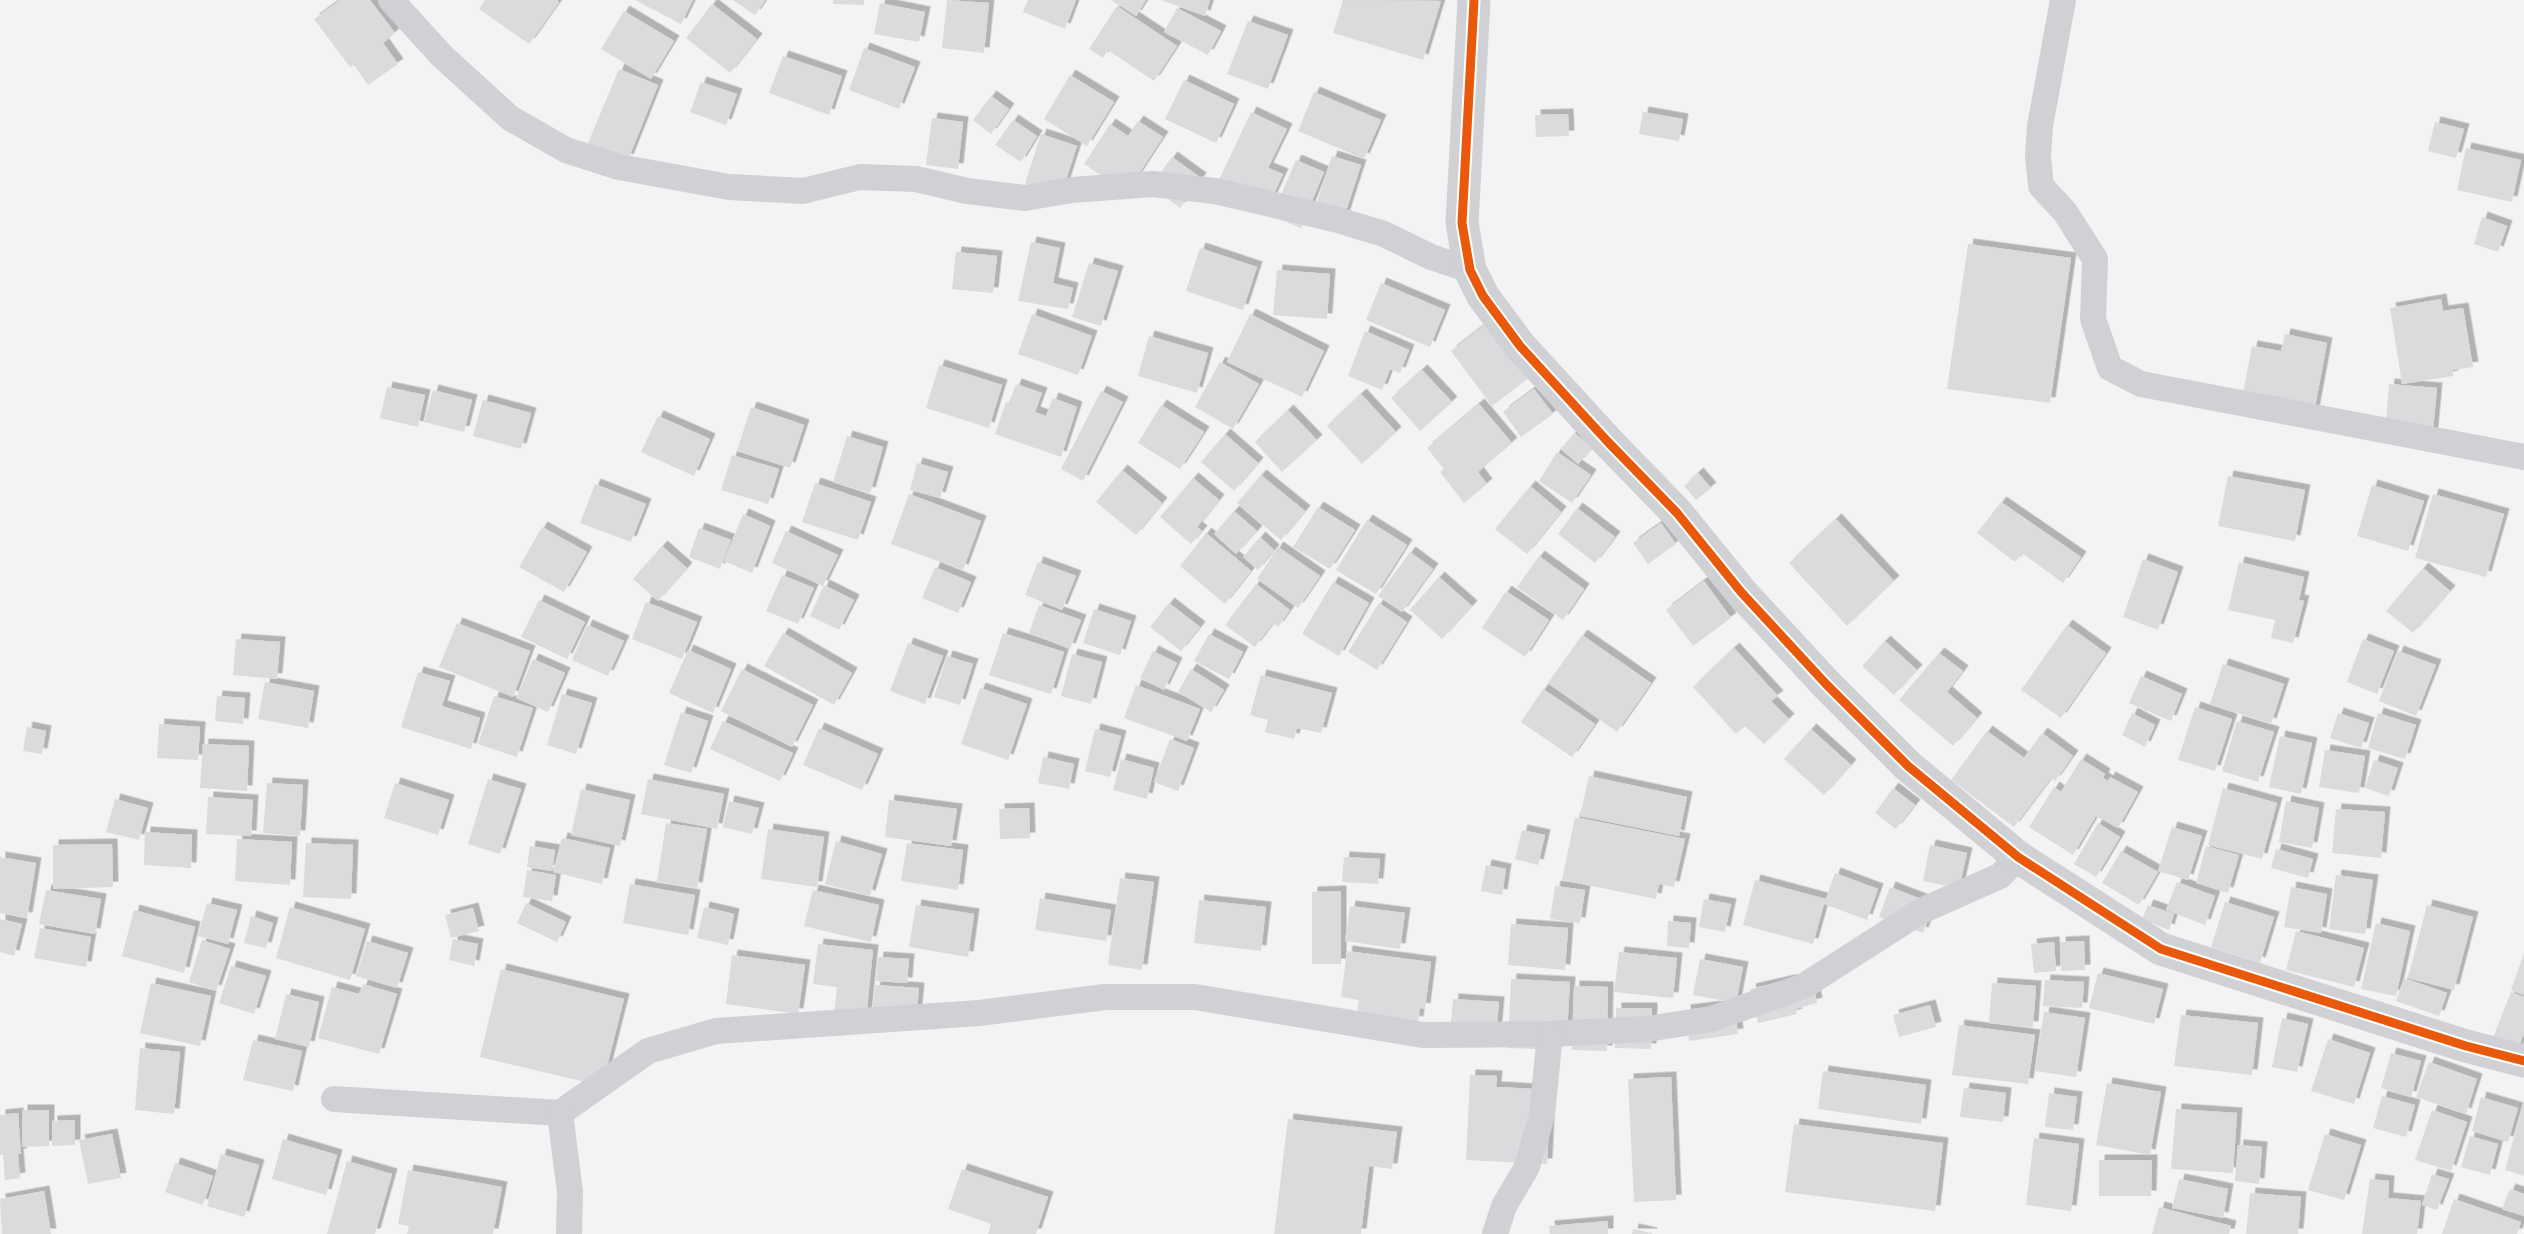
<svg xmlns="http://www.w3.org/2000/svg" width="2524" height="1234" font-family="Overpass,sans-serif">
<defs>
<filter id="shadow"><feDropShadow dx="5.5" dy="-5.5" stdDeviation="0" flood-color="#0004"/></filter>
</defs>
<rect width="100%" height="100%" fill="#f3f3f3"/>
<g fill="#dbdbdd" filter="url(#shadow)">
<polygon points="340,0 370,0 395,33 383,43 398,64 368,85 354,65 350,67 314,19"/>
<polygon points="485,0 557,0 559,2 529,44 479,9"/>
<polygon points="635,0 693,0 681,24"/>
<polygon points="733,0 765,0 755,15"/>
<polygon points="833,0 864,0 864,5 833,4"/>
<polygon points="947,0 989,3 984,53 942,48"/>
<polygon points="1028,0 1076,0 1065,29 1023,12"/>
<polygon points="1111,0 1146,0 1136,16"/>
<polygon points="1161,0 1210,0 1205,16"/>
<polygon points="1343,0 1441,1 1423,60 1333,33"/>
<polygon points="880,3 925,12 919,42 874,34"/>
<polygon points="712,4 757,39 730,73 686,38"/>
<polygon points="1117,6 1177,46 1154,81 1108,50 1103,58 1089,49"/>
<polygon points="1177,8 1221,31 1208,55 1164,32"/>
<polygon points="624,11 674,41 651,79 601,49"/>
<polygon points="1248,21 1288,35 1268,89 1227,74"/>
<polygon points="864,48 915,67 899,109 849,90"/>
<polygon points="783,56 842,76 829,115 769,93"/>
<polygon points="619,69 658,85 628,160 588,143"/>
<polygon points="1070,75 1114,102 1087,146 1044,119"/>
<polygon points="1184,80 1234,104 1216,143 1165,119"/>
<polygon points="701,82 737,94 726,125 690,112"/>
<polygon points="1314,92 1381,120 1364,159 1298,131"/>
<polygon points="991,96 1009,109 991,134 973,120"/>
<polygon points="1251,112 1287,129 1268,168 1283,174 1266,211 1218,182"/>
<polygon points="1643,112 1683,119 1679,141 1639,134"/>
<polygon points="1568,114 1569,136 1536,137 1535,115"/>
<polygon points="932,118 963,122 958,169 926,165"/>
<polygon points="1013,120 1037,136 1021,162 995,145"/>
<polygon points="1138,121 1163,137 1127,192 1084,164 1110,124 1128,136"/>
<polygon points="2435,122 2464,129 2456,158 2428,151"/>
<polygon points="1041,134 1077,146 1061,195 1025,183"/>
<polygon points="2466,148 2521,160 2512,202 2457,190"/>
<polygon points="1332,156 1361,165 1339,233 1310,223"/>
<polygon points="1172,157 1201,178 1180,208 1151,186"/>
<polygon points="1296,160 1324,172 1301,228 1272,216"/>
<polygon points="2482,217 2507,226 2498,252 2474,244"/>
<polygon points="1031,242 1060,248 1053,283 1073,288 1068,309 1018,301"/>
<polygon points="1968,244 2071,258 2050,403 1947,389"/>
<polygon points="1200,248 1257,267 1243,310 1186,291"/>
<polygon points="956,252 997,256 993,293 952,289"/>
<polygon points="1089,263 1118,271 1101,326 1072,317"/>
<polygon points="1277,270 1330,274 1327,319 1273,315"/>
<polygon points="1381,283 1445,310 1430,347 1366,320"/>
<polygon points="2441,299 2443,311 2463,308 2473,367 2453,370 2453,376 2402,384 2390,308"/>
<polygon points="1032,314 1092,336 1078,375 1018,354"/>
<polygon points="1250,314 1324,351 1302,397 1227,362"/>
<polygon points="1487,323 1529,378 1492,406 1451,351"/>
<polygon points="1365,331 1409,350 1400,373 1390,369 1382,390 1348,376"/>
<polygon points="2285,334 2327,343 2313,418 2241,404 2252,346 2281,351"/>
<polygon points="1149,336 1208,353 1197,393 1138,376"/>
<polygon points="1220,362 1259,384 1233,429 1195,407"/>
<polygon points="939,365 1002,385 989,428 926,408"/>
<polygon points="1422,370 1452,402 1420,431 1391,398"/>
<polygon points="1016,384 1042,393 1035,412 1046,416 1053,398 1077,407 1061,457 995,434 1006,402 1009,403"/>
<polygon points="2389,384 2437,388 2432,441 2385,437"/>
<polygon points="387,387 425,395 418,427 380,418"/>
<polygon points="1534,389 1553,414 1521,437 1503,412"/>
<polygon points="433,390 472,400 464,432 424,422"/>
<polygon points="1101,391 1123,402 1083,481 1061,469"/>
<polygon points="1361,394 1396,432 1362,464 1327,426"/>
<polygon points="483,400 531,413 521,449 473,436"/>
<polygon points="1479,404 1512,443 1478,472 1487,484 1464,503 1440,472 1444,469 1427,448"/>
<polygon points="1161,405 1204,432 1180,469 1138,443"/>
<polygon points="751,407 804,425 790,468 737,451"/>
<polygon points="1288,410 1317,440 1282,472 1255,442"/>
<polygon points="658,416 710,439 694,476 641,452"/>
<polygon points="1574,433 1593,447 1578,464 1561,449"/>
<polygon points="1225,434 1258,463 1234,491 1201,462"/>
<polygon points="847,436 883,447 870,493 833,482"/>
<polygon points="1557,452 1591,475 1572,503 1539,481"/>
<polygon points="732,455 779,469 768,504 721,490"/>
<polygon points="917,463 948,472 940,498 910,490"/>
<polygon points="1122,470 1162,503 1136,535 1096,502"/>
<polygon points="1698,473 1711,488 1696,500 1684,486"/>
<polygon points="1261,475 1305,511 1281,540 1237,503"/>
<polygon points="2228,476 2305,490 2295,541 2218,526"/>
<polygon points="1193,478 1219,500 1197,527 1202,531 1191,544 1160,517"/>
<polygon points="815,483 871,502 858,540 802,522"/>
<polygon points="595,484 646,504 631,542 580,523"/>
<polygon points="2372,485 2424,501 2408,551 2357,536"/>
<polygon points="1530,486 1561,512 1527,554 1495,529"/>
<polygon points="909,494 981,521 963,570 891,544"/>
<polygon points="2433,494 2504,514 2486,577 2415,558"/>
<polygon points="2001,502 2081,557 2063,583 2022,553 2015,562 1977,533"/>
<polygon points="1318,507 1355,530 1330,569 1293,547"/>
<polygon points="1577,508 1615,537 1595,563 1558,534"/>
<polygon points="1234,511 1257,531 1236,554 1214,534"/>
<polygon points="743,514 770,526 752,573 724,561"/>
<polygon points="1836,519 1894,581 1847,626 1789,563"/>
<polygon points="1367,520 1407,545 1376,594 1336,570"/>
<polygon points="1661,523 1676,544 1648,564 1633,543"/>
<polygon points="542,527 587,552 564,592 519,567"/>
<polygon points="699,528 731,540 720,569 689,557"/>
<polygon points="786,531 838,555 823,586 772,563"/>
<polygon points="1206,533 1251,571 1225,604 1180,566"/>
<polygon points="1260,537 1274,550 1258,570 1243,557"/>
<polygon points="662,546 687,568 658,601 633,579"/>
<polygon points="1278,547 1320,576 1298,608 1257,579"/>
<polygon points="1410,552 1433,569 1402,612 1378,596"/>
<polygon points="1539,556 1584,589 1563,620 1517,587"/>
<polygon points="2143,559 2178,572 2158,630 2123,617"/>
<polygon points="1038,562 1076,576 1062,610 1025,595"/>
<polygon points="2239,562 2304,577 2299,600 2304,601 2293,643 2271,638 2275,620 2228,610"/>
<polygon points="935,567 971,582 958,613 922,598"/>
<polygon points="2423,568 2450,591 2413,633 2386,611"/>
<polygon points="782,575 814,588 798,624 766,611"/>
<polygon points="1439,577 1472,606 1442,639 1410,610"/>
<polygon points="1704,581 1731,618 1693,646 1666,610"/>
<polygon points="1333,582 1369,603 1339,656 1302,634"/>
<polygon points="1256,584 1290,610 1278,627 1273,623 1255,647 1225,625"/>
<polygon points="824,585 854,600 839,630 810,616"/>
<polygon points="1506,591 1549,620 1525,657 1482,628"/>
<polygon points="539,600 585,622 567,659 521,637"/>
<polygon points="646,602 697,622 682,659 632,639"/>
<polygon points="1169,603 1200,627 1181,651 1150,627"/>
<polygon points="1379,603 1407,622 1377,670 1348,652"/>
<polygon points="1039,605 1081,620 1070,649 1029,633"/>
<polygon points="1094,609 1131,621 1120,655 1083,643"/>
<polygon points="457,623 530,651 513,697 439,667"/>
<polygon points="587,625 624,641 608,676 572,660"/>
<polygon points="2067,625 2106,653 2061,718 2021,690"/>
<polygon points="783,633 852,673 834,705 764,666"/>
<polygon points="1003,633 1064,652 1051,694 989,675"/>
<polygon points="1209,634 1243,652 1229,679 1194,661"/>
<polygon points="1582,635 1651,683 1617,732 1548,683"/>
<polygon points="236,639 280,642 277,679 233,675"/>
<polygon points="2363,639 2394,651 2377,694 2347,682"/>
<polygon points="1885,641 1917,670 1894,695 1862,666"/>
<polygon points="908,643 943,656 925,704 890,691"/>
<polygon points="1734,648 1778,696 1771,701 1789,719 1764,744 1745,726 1736,734 1693,687"/>
<polygon points="688,650 731,669 713,713 669,693"/>
<polygon points="1153,651 1177,663 1164,690 1140,678"/>
<polygon points="2398,651 2436,665 2416,716 2379,701"/>
<polygon points="1939,653 1963,671 1947,692 1977,718 1953,746 1899,700"/>
<polygon points="1072,654 1102,662 1091,704 1061,696"/>
<polygon points="947,656 973,664 960,705 934,697"/>
<polygon points="533,659 565,673 548,712 516,698"/>
<polygon points="2223,664 2284,684 2271,724 2210,704"/>
<polygon points="742,669 813,705 792,747 721,711"/>
<polygon points="1191,669 1224,690 1211,712 1178,692"/>
<polygon points="418,672 450,681 442,706 480,718 471,749 401,727"/>
<polygon points="1261,675 1332,693 1321,733 1297,728 1294,739 1265,732 1268,720 1250,715"/>
<polygon points="2141,676 2182,694 2171,721 2129,703"/>
<polygon points="265,682 314,691 308,728 258,719"/>
<polygon points="1136,685 1200,709 1187,741 1124,718"/>
<polygon points="980,688 1027,704 1008,760 961,744"/>
<polygon points="1543,689 1595,724 1572,757 1521,722"/>
<polygon points="562,694 592,703 576,754 547,745"/>
<polygon points="217,696 245,698 243,724 215,721"/>
<polygon points="494,696 533,708 517,757 478,744"/>
<polygon points="2195,707 2232,719 2215,771 2178,760"/>
<polygon points="681,712 708,721 691,773 664,765"/>
<polygon points="2132,713 2155,725 2145,747 2122,735"/>
<polygon points="2338,713 2369,723 2361,748 2330,738"/>
<polygon points="2378,713 2416,725 2405,759 2368,748"/>
<polygon points="723,721 793,753 780,781 710,749"/>
<polygon points="2237,721 2274,732 2258,782 2222,771"/>
<polygon points="159,724 200,727 198,760 157,758"/>
<polygon points="27,727 46,731 42,754 23,751"/>
<polygon points="819,728 878,754 862,790 803,765"/>
<polygon points="1095,729 1121,736 1110,777 1085,771"/>
<polygon points="1811,729 1851,765 1824,795 1784,759"/>
<polygon points="1987,731 2024,758 2042,733 2073,756 2055,781 2051,778 2014,827 1951,780"/>
<polygon points="2280,736 2312,743 2301,794 2269,787"/>
<polygon points="1170,739 1194,748 1178,791 1154,782"/>
<polygon points="203,744 249,746 247,791 200,788"/>
<polygon points="2325,750 2365,756 2359,793 2319,787"/>
<polygon points="1043,757 1074,764 1069,789 1038,783"/>
<polygon points="1121,759 1154,768 1147,799 1113,790"/>
<polygon points="2081,759 2105,774 2103,778 2108,781 2110,777 2138,792 2118,828 2096,816 2073,855 2029,827 2054,787 2061,792"/>
<polygon points="2374,760 2398,768 2389,796 2365,788"/>
<polygon points="1589,776 1687,797 1679,836 1580,816"/>
<polygon points="488,779 521,789 500,854 468,844"/>
<polygon points="648,779 724,794 717,829 641,814"/>
<polygon points="267,783 303,785 300,836 263,833"/>
<polygon points="395,783 449,800 438,835 384,818"/>
<polygon points="1893,788 1915,805 1896,829 1875,813"/>
<polygon points="2223,788 2277,803 2262,859 2208,845"/>
<polygon points="581,789 630,800 620,846 571,835"/>
<polygon points="208,797 253,800 251,836 206,834"/>
<polygon points="115,799 148,808 139,840 106,832"/>
<polygon points="889,800 957,809 951,846 885,837"/>
<polygon points="729,801 759,808 752,834 723,827"/>
<polygon points="2286,801 2319,808 2312,848 2279,842"/>
<polygon points="1029,808 1030,838 1000,839 999,809"/>
<polygon points="2336,809 2385,812 2381,858 2332,853"/>
<polygon points="1575,817 1685,839 1674,887 1659,884 1656,899 1562,880"/>
<polygon points="666,823 707,829 697,888 657,882"/>
<polygon points="2098,823 2120,837 2096,877 2074,864"/>
<polygon points="2172,827 2202,836 2188,880 2158,871"/>
<polygon points="768,829 824,837 817,887 761,879"/>
<polygon points="1522,830 1545,835 1538,865 1515,859"/>
<polygon points="145,832 192,835 191,868 144,865"/>
<polygon points="562,838 610,848 602,884 553,872"/>
<polygon points="237,839 292,842 290,885 235,881"/>
<polygon points="836,841 882,854 870,896 825,884"/>
<polygon points="306,843 353,845 351,899 303,897"/>
<polygon points="907,843 963,850 958,890 901,881"/>
<polygon points="112,844 113,887 53,889 53,845"/>
<polygon points="1930,845 1967,853 1959,888 1923,881"/>
<polygon points="530,846 555,850 552,871 527,867"/>
<polygon points="2206,846 2239,855 2228,893 2196,883"/>
<polygon points="2276,849 2313,859 2308,878 2271,868"/>
<polygon points="2121,851 2158,872 2139,905 2102,883"/>
<polygon points="0,857 36,863 27,918 0,913"/>
<polygon points="1344,857 1380,859 1378,884 1342,882"/>
<polygon points="1486,865 1506,869 1502,895 1481,891"/>
<polygon points="527,870 556,875 552,901 523,897"/>
<polygon points="1835,873 1878,889 1867,920 1824,904 1813,944 1743,925 1755,880 1826,899"/>
<polygon points="2336,875 2373,880 2365,934 2329,929"/>
<polygon points="1120,878 1154,882 1142,970 1108,965"/>
<polygon points="2177,882 2215,896 2205,925 2166,910"/>
<polygon points="630,884 695,895 688,935 623,923"/>
<polygon points="1555,886 1585,890 1580,923 1550,919"/>
<polygon points="1890,887 1934,904 1923,933 1879,917"/>
<polygon points="2291,887 2327,894 2321,933 2284,927"/>
<polygon points="46,890 101,899 95,934 39,924"/>
<polygon points="813,890 879,905 871,942 804,926"/>
<polygon points="1341,891 1341,964 1312,964 1312,892"/>
<polygon points="1040,898 1111,910 1106,941 1035,930"/>
<polygon points="1704,899 1731,904 1725,932 1699,927"/>
<polygon points="1199,900 1266,907 1261,951 1194,943"/>
<polygon points="2225,902 2274,917 2260,963 2211,947"/>
<polygon points="207,903 237,910 228,944 198,936"/>
<polygon points="526,903 566,922 557,942 517,923"/>
<polygon points="916,905 974,914 968,957 909,947"/>
<polygon points="2148,905 2174,914 2169,930 2142,919"/>
<polygon points="2427,905 2473,917 2454,990 2408,978"/>
<polygon points="1350,906 1405,913 1400,949 1345,941"/>
<polygon points="290,907 365,929 350,980 276,958"/>
<polygon points="704,907 734,914 728,945 697,938"/>
<polygon points="473,908 479,931 451,938 445,915"/>
<polygon points="134,910 195,927 184,973 122,956"/>
<polygon points="251,916 273,923 266,948 244,943"/>
<polygon points="0,919 22,924 14,956 0,952"/>
<polygon points="1668,921 1691,923 1689,948 1667,946"/>
<polygon points="2376,923 2410,931 2396,996 2361,989"/>
<polygon points="1511,924 1568,928 1565,970 1508,965"/>
<polygon points="40,928 91,937 86,967 34,958"/>
<polygon points="2296,931 2364,948 2354,987 2286,970"/>
<polygon points="453,939 478,944 474,966 449,960"/>
<polygon points="202,940 230,949 216,991 189,982"/>
<polygon points="367,941 408,953 397,988 356,976"/>
<polygon points="2084,941 2085,970 2061,971 2060,942"/>
<polygon points="2054,942 2056,971 2034,973 2031,944"/>
<polygon points="818,944 873,950 865,1029 833,1025 837,987 813,984"/>
<polygon points="1347,951 1431,962 1425,1009 1420,1008 1418,1022 1357,1013 1359,1000 1341,997"/>
<polygon points="1619,952 1677,958 1673,998 1614,992"/>
<polygon points="2524,953 2524,995 2511,990"/>
<polygon points="732,955 805,965 798,1014 726,1004"/>
<polygon points="878,957 909,959 907,983 876,981"/>
<polygon points="1700,959 1743,967 1736,1003 1693,995"/>
<polygon points="231,966 266,976 254,1014 219,1003"/>
<polygon points="501,969 624,999 602,1086 480,1057"/>
<polygon points="2098,973 2163,989 2154,1024 2089,1008"/>
<polygon points="2404,978 2447,993 2439,1016 2396,1001"/>
<polygon points="1511,979 1570,982 1567,1031 1536,1049 1508,1048"/>
<polygon points="1789,980 1813,982 1817,1003 1795,1009 1797,1014 1758,1023 1750,989"/>
<polygon points="2045,980 2084,982 2082,1008 2043,1006"/>
<polygon points="151,983 211,996 200,1046 140,1033"/>
<polygon points="1992,983 2036,986 2033,1027 1989,1023"/>
<polygon points="363,984 397,994 379,1054 318,1038 332,987 359,994"/>
<polygon points="875,985 919,988 916,1019 872,1016"/>
<polygon points="1574,986 1608,987 1607,1051 1572,1050"/>
<polygon points="2511,992 2524,997 2524,1033 2517,1051 2492,1040"/>
<polygon points="286,994 319,1002 309,1047 275,1039"/>
<polygon points="1453,999 1499,1002 1496,1036 1450,1032"/>
<polygon points="1734,1004 1738,1034 1689,1041 1685,1010"/>
<polygon points="1930,1005 1936,1027 1899,1037 1893,1015"/>
<polygon points="1616,1008 1652,1008 1651,1049 1615,1048"/>
<polygon points="2044,1012 2085,1018 2076,1077 2035,1071"/>
<polygon points="2181,1015 2258,1023 2252,1075 2174,1066"/>
<polygon points="2282,1018 2308,1024 2297,1072 2272,1067"/>
<polygon points="1959,1025 2035,1035 2028,1084 1952,1075"/>
<polygon points="2328,1039 2370,1053 2354,1104 2311,1091"/>
<polygon points="253,1040 302,1051 293,1091 243,1080"/>
<polygon points="140,1048 180,1052 174,1114 135,1110"/>
<polygon points="2391,1053 2421,1061 2411,1097 2381,1088"/>
<polygon points="2429,1062 2477,1079 2466,1114 2416,1097"/>
<polygon points="1823,1071 1926,1085 1921,1124 1818,1109"/>
<polygon points="1470,1075 1497,1076 1496,1087 1533,1089 1549,1123 1547,1164 1466,1160"/>
<polygon points="1671,1077 1676,1200 1634,1202 1628,1079"/>
<polygon points="2107,1083 2161,1092 2150,1155 2096,1145"/>
<polygon points="1964,1088 2006,1093 2003,1122 1960,1117"/>
<polygon points="2049,1093 2077,1097 2073,1130 2045,1127"/>
<polygon points="2382,1096 2415,1105 2406,1137 2373,1128"/>
<polygon points="2481,1097 2518,1108 2508,1142 2472,1131"/>
<polygon points="2523,1104 2524,1104 2524,1176 2505,1170"/>
<polygon points="2176,1109 2237,1113 2233,1173 2171,1169"/>
<polygon points="22,1110 49,1110 49,1146 22,1147"/>
<polygon points="2432,1110 2467,1122 2451,1171 2415,1160"/>
<polygon points="18,1113 21,1154 18,1154 20,1178 5,1180 3,1155 0,1155 0,1115"/>
<polygon points="1288,1119 1397,1132 1392,1169 1369,1166 1361,1234 1274,1234"/>
<polygon points="75,1120 75,1145 52,1146 52,1121"/>
<polygon points="1794,1124 1943,1143 1935,1211 1785,1192"/>
<polygon points="112,1134 121,1178 88,1184 79,1140"/>
<polygon points="2325,1134 2361,1145 2344,1200 2308,1190"/>
<polygon points="2470,1136 2498,1144 2490,1175 2461,1167"/>
<polygon points="2034,1138 2079,1144 2071,1211 2026,1205"/>
<polygon points="283,1139 337,1155 326,1195 272,1179"/>
<polygon points="2238,1145 2262,1147 2259,1184 2235,1181"/>
<polygon points="221,1154 259,1165 244,1217 207,1206"/>
<polygon points="2099,1160 2152,1160 2151,1196 2099,1196"/>
<polygon points="347,1161 392,1174 375,1234 327,1234"/>
<polygon points="175,1163 213,1176 203,1205 165,1192"/>
<polygon points="962,1169 1048,1197 1036,1234 988,1234 991,1224 948,1209"/>
<polygon points="408,1170 502,1187 493,1234 407,1234 409,1226 398,1224"/>
<polygon points="2432,1174 2449,1179 2437,1210 2422,1205"/>
<polygon points="2179,1179 2228,1189 2223,1218 2172,1208"/>
<polygon points="2370,1179 2389,1181 2388,1198 2421,1201 2417,1234 2362,1234"/>
<polygon points="2510,1189 2524,1194 2524,1216 2502,1209"/>
<polygon points="44,1191 51,1234 2,1234 0,1199"/>
<polygon points="2250,1193 2301,1197 2298,1234 2246,1234"/>
<polygon points="2454,1199 2521,1222 2517,1234 2442,1234"/>
<polygon points="2159,1207 2231,1226 2229,1234 2152,1234"/>
<polygon points="1608,1221 1608,1234 1550,1234 1549,1226"/>
<polygon points="1633,1229 1652,1233 1652,1234 1632,1234"/>
</g>
<g fill="none" stroke-linecap="round" stroke-linejoin="round">
<g stroke="#cfd1d4" stroke-width="26">
<polyline points="391,0 442,56 510,118 566,150 619,167 729,187 803,191 860,177 916,179 967,191 1025,198 1072,190 1153,184 1215,191 1338,220 1384,234 1431,257 1470,270"/>
<polyline points="2063,0 2040,126 2038,157 2041,186 2065,212 2095,259 2093,319 2110,368 2141,384 2524,457"/>
<polyline points="334,1099 560,1113 648,1051 716,1031 979,1013 1105,997 1195,997 1423,1035 1550,1034 1647,1029 1711,1019 1804,986 1921,911 2000,876 2018,857"/>
<polyline points="560,1113 570,1192 569,1234"/>
<polyline points="1495,1234 1504,1206 1527,1167 1542,1115 1550,1034"/>
</g>
<polyline stroke="#cfd1d4" stroke-width="33" points="1474,0 1462,223 1470,270 1483,296 1520,346 1608,442 1677,513 1741,592 1826,684 1908,766 2018,857 2161,949 2466,1046 2524,1061"/>
<defs>
<polyline id="cycleway" points="1474,0 1462,223 1470,270 1483,296 1520,346 1608,442 1677,513 1741,592 1826,684 1908,766 2018,857 2161,949 2466,1046 2524,1061"/>
</defs>
<use href="#cycleway" stroke="#fff" stroke-width="13"/>
<use href="#cycleway" stroke="#e8590c" stroke-width="9"/>
</g>
</svg>
